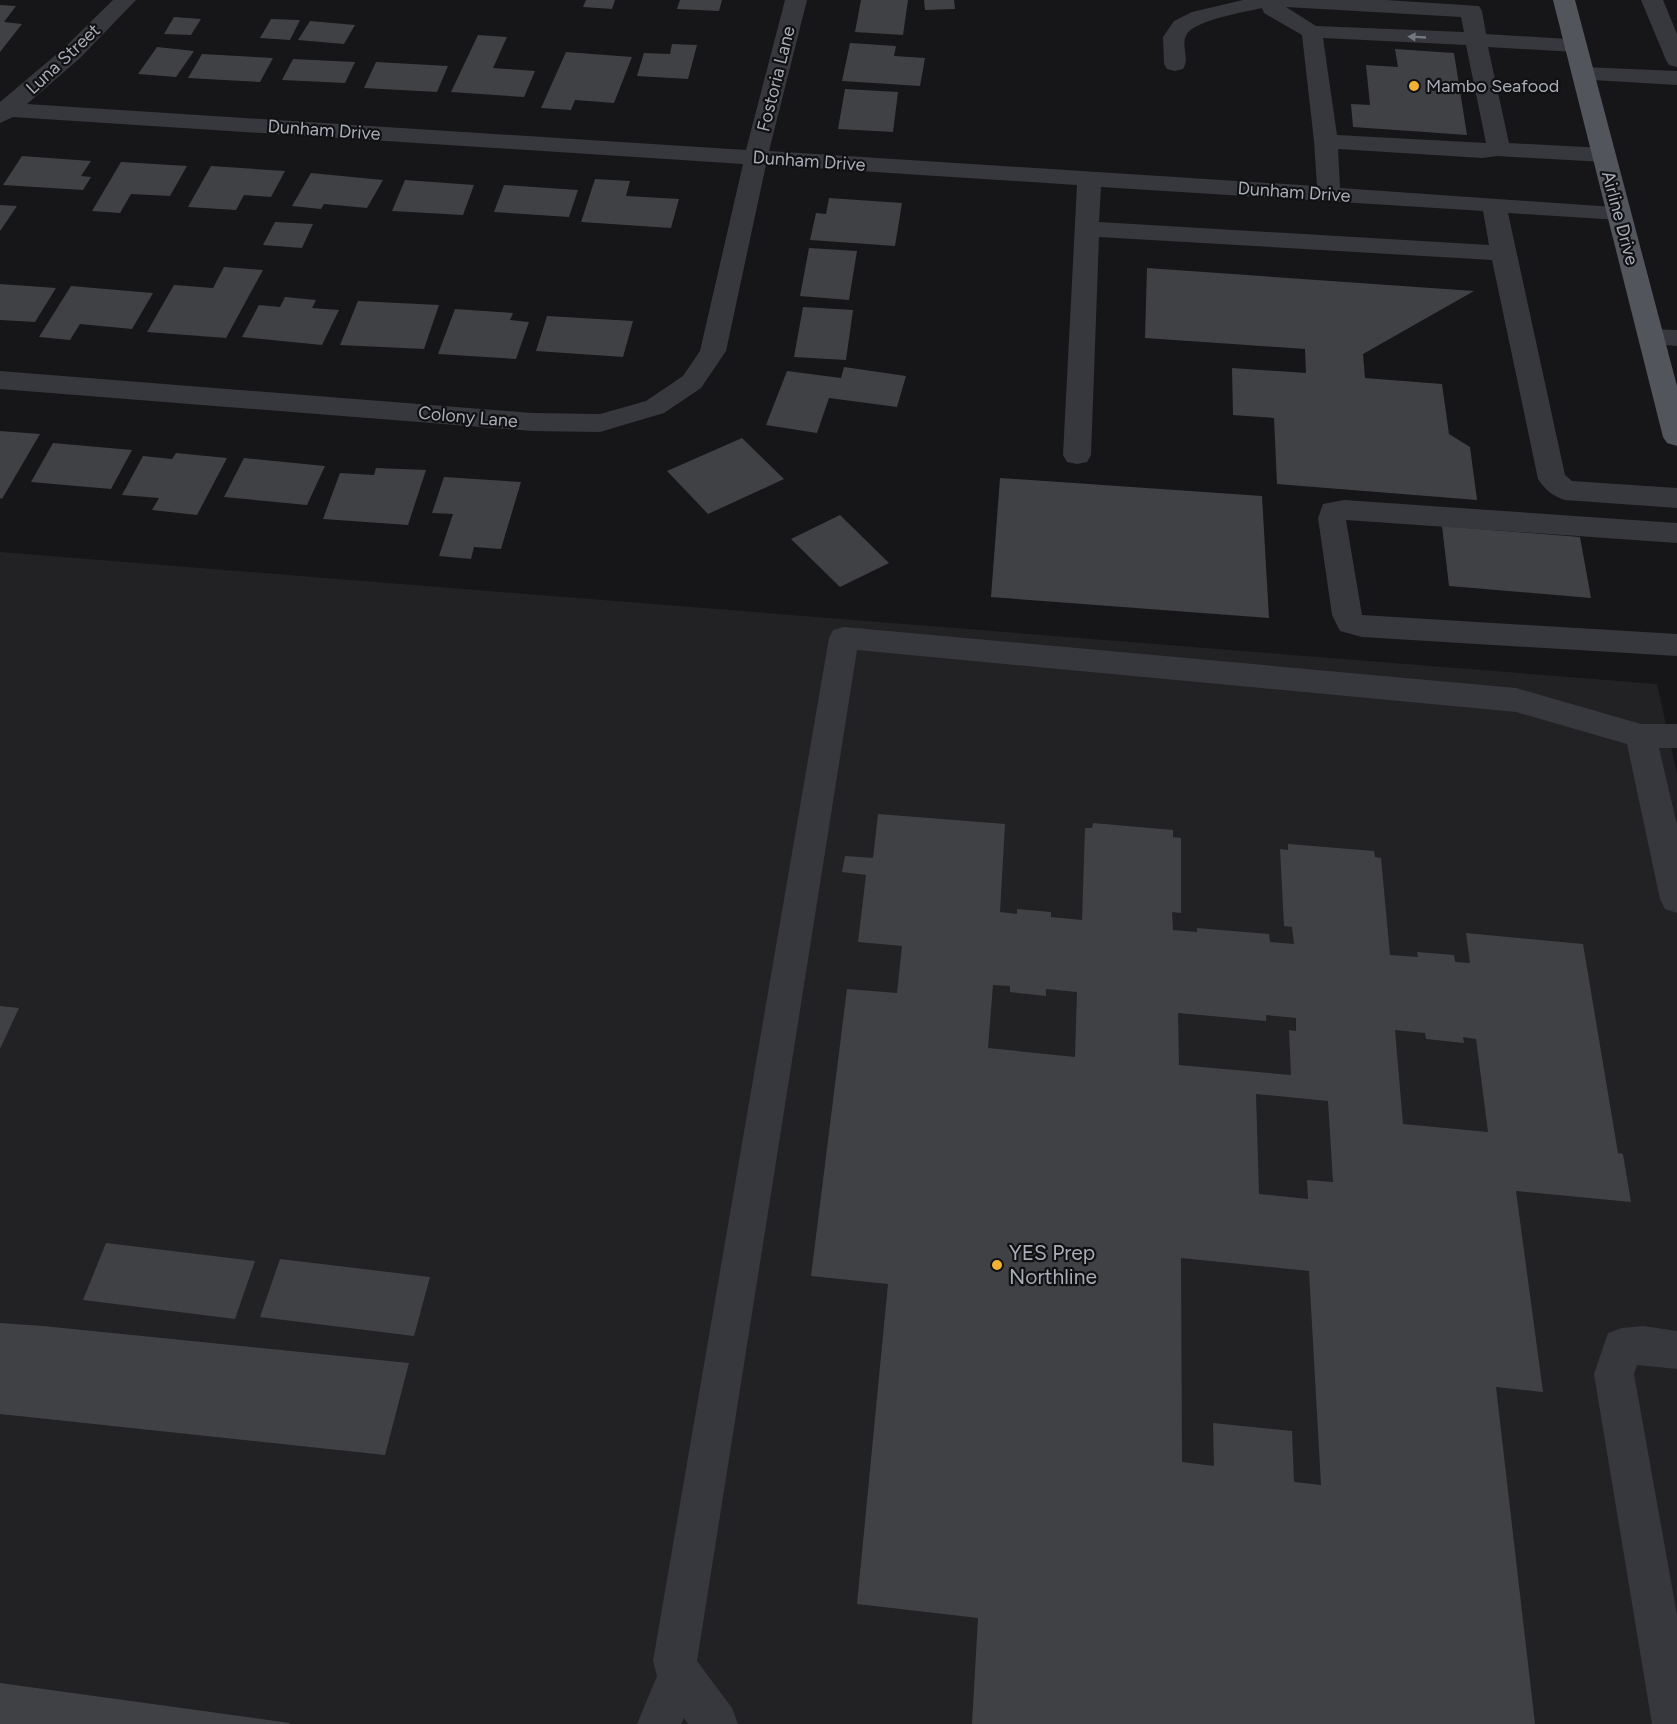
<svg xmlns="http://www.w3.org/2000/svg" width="1677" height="1724" font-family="Figtree,sans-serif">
<rect width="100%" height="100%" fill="#161618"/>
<polygon fill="#222225" points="0,552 1657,684 1677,774 1677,1724 0,1724"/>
<g fill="#404145" fill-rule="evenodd">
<polygon points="586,0 615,0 612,9 583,7"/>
<polygon points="680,0 722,0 719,11 677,9"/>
<polygon points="861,0 908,0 903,35 855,32"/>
<polygon points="924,0 954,0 955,9 925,10"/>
<polygon points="0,5 16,6 4,22 22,24 0,52"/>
<polygon points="174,17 201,19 191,35 164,34"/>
<polygon points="271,19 300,20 290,40 260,38"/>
<polygon points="310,21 355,25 344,44 298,40"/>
<polygon points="478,35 507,37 493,68 535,71 524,97 451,92"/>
<polygon points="850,43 896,46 894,56 925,58 920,86 842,81"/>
<polygon points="672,44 697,45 688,79 637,76 644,53 670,54"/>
<polygon points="157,47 194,51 176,77 138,74"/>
<polygon points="1395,49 1454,53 1467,135 1353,127 1351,104 1370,105 1366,65 1398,67"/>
<polygon points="566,52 632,57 614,103 575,100 571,110 541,108"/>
<polygon points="202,54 273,58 260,82 188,78"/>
<polygon points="293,59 355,62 345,83 282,80"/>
<polygon points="376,62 448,66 437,92 364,88"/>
<polygon points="845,89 898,92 893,132 838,129"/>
<polygon points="22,156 91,161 81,176 91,177 83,190 3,185"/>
<polygon points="121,162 187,166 170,196 131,194 120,213 92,211"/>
<polygon points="211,166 285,171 271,197 244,195 236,210 188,207"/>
<polygon points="311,173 383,180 367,208 324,204 321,209 292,206"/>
<polygon points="595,179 630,181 626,196 679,199 671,228 581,222"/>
<polygon points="405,180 474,185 463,215 392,211"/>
<polygon points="504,185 578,190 569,217 494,212"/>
<polygon points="829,198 902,203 895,246 810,240 816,213 826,214"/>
<polygon points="0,205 17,206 0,231"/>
<polygon points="275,222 313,224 302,248 263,245"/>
<polygon points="809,248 857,251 849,300 800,296"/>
<polygon points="224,267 263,270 226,338 147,332 174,285 213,288"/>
<polygon points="1147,268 1474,291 1363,354 1365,378 1442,384 1449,434 1470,447 1477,500 1277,484 1274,418 1233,415 1232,368 1306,373 1305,349 1145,338"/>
<polygon points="0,284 56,288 35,322 0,320"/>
<polygon points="71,286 153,293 132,329 80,324 70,340 39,337"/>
<polygon points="285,297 316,300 312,308 339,310 322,345 242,337 259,305 280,307"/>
<polygon points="358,301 439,305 424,349 340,345"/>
<polygon points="803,307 853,310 846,360 794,357"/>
<polygon points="455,309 513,313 510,320 529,322 516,359 438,354"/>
<polygon points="547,316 633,321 623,357 536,351"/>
<polygon points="844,367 906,376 897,407 829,398 817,433 766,425 787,371 841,378"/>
<polygon points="0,431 40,434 2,499 0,498"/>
<polygon points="742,438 784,479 708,514 667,471"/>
<polygon points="53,443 132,450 111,489 31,482"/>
<polygon points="176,453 227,458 197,515 152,510 159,498 122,495 143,456 172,459"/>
<polygon points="244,458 325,466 307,505 224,497"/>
<polygon points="376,468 426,470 408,525 323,519 340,473 374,475"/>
<polygon points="444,477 521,482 501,549 474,547 471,559 439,556 453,514 432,513"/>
<polygon points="1000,478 1262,496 1269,618 991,597"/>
<polygon points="840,515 889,563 840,587 791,539"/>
<polygon points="1442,526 1580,537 1591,598 1449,586"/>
<path d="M878 814 1005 824 1000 912 1017 914V909L1051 912V917L1082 920 1085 828H1092L1093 823 1173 830V837L1181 838V913L1172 912 1173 930 1197 932V928L1269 934 1270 942 1294 944 1292 927 1284 926 1280 849 1288 850V844L1374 851 1375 857 1381 858 1390 955 1418 957 1417 952 1454 955 1455 962 1470 963 1466 933 1583 944 1618 1153 1623 1154 1631 1202 1516 1191 1543 1392 1496 1387 1535 1724H972L978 1618 857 1604 888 1284 811 1276 847 989 897 993 902 946 858 942 866 875 842 872 845 856 873 858ZM993 985 1010 986V992L1046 996V989L1077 992 1075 1057 988 1048ZM1178 1013 1266 1021V1015L1296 1018V1031L1289 1030 1291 1075 1179 1065ZM1395 1030 1425 1033 1426 1039 1464 1043 1463 1037 1476 1039 1488 1132 1403 1124ZM1256 1094 1328 1101 1333 1182 1307 1180 1308 1199 1259 1194ZM1181 1258 1309 1271 1321 1485 1294 1482 1292 1431 1213 1423 1214 1466 1182 1462Z"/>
<polygon points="0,1006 19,1008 0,1049"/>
<polygon points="106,1243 255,1261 235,1319 83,1300"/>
<polygon points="280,1259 430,1277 414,1336 260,1317"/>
<polygon points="0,1323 43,1326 409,1363 385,1455 0,1414"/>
<polygon points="0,1683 290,1723 289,1724 0,1724"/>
</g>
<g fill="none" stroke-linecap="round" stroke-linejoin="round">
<g fill="#37383d" fill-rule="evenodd">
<path d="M113 0H136L80 58 27 104 746 150 785 0H807L769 151 1317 186 1314 141 1302 35 1264 13 1262 8C1246 12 1192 20 1186 36 1181 46 1190 59 1183 69L1175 71 1167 69 1164 64 1163 37 1174 21 1192 12 1243 0H1386L1479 6 1482 11 1486 34 1584 40 1587 45 1584 50 1576 52 1488 47 1509 143 1604 148 1612 150 1616 155 1612 160 1604 162 1497 156 1482 158 1338 149 1340 188 1628 208 1631 213 1628 218 1619 220 1508 213 1565 475 1572 481 1677 488V508L1565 500C1553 496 1545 490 1538 479L1492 260 1099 237 1091 455 1087 462 1077 464 1067 462 1063 455 1077 185 766 165 726 351 701 388 664 413 600 432 532 431 0 389V371L532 413 600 414 646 401 683 376 700 351 743 164 13 117 0 123V102L64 48ZM1286 7 1461 17 1464 32 1316 26ZM1323 38 1466 45 1486 143 1337 135ZM1101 187 1483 211 1489 245 1099 222Z"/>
<polygon points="1641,0 1663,0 1677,34 1677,67 1669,65 1666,60"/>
<polygon points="1583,67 1677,71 1677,85 1575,79 1572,74 1575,69"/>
<polygon points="1651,329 1677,330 1677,346 1642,343 1638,337 1642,331"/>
<polygon points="1344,500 1677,523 1677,543 1346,520 1362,615 1677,634 1677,656 1362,637 1340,631 1332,615 1318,518 1323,504"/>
<polygon points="844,627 1516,688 1641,724 1677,724 1677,748 1659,748 1677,825 1677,913 1665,909 1660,899 1627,744 1516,712 857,650 697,1661 732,1708 738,1724 688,1724 684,1718 681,1724 637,1724 657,1676 653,1661 829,638 833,630"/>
<polygon points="1643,1326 1677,1331 1677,1369 1637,1365 1634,1374 1677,1615 1677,1724 1652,1724 1594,1374 1608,1333 1622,1328"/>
</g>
<polygon fill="#53555c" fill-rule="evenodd" points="1553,0 1575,0 1677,386 1677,446 1667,443 1663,437"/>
</g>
<defs><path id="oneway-solid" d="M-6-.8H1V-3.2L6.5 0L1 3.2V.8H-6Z" transform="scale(1.5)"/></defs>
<use fill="#757881" href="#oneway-solid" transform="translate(1417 37) rotate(-177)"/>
<g fill="#f2b134" stroke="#111113" stroke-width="2">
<circle cx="1414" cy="86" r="6"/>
<circle cx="997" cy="1265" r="6"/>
</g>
<g text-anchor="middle" stroke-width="4.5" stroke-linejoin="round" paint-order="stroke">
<g font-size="18" fill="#a8adb8" stroke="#111113">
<text transform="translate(63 59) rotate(-43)" y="6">Luna Street</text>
<text transform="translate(776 79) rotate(-76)" y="6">Fostoria Lane</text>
<text transform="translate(324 130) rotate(4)" y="6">Dunham Drive</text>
<text transform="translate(809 161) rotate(4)" y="6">Dunham Drive</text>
<text transform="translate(1294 192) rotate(4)" y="6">Dunham Drive</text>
<text transform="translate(1620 218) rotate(75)" y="6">Airline Drive</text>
<text transform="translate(468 417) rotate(5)" y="6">Colony Lane</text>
</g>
<g font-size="18" fill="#a8adb8" stroke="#111113" text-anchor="start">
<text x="1426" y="92">Mambo Seafood</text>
</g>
<g font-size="21" fill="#a8adb8" stroke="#111113" text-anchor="start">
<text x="1009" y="1260">YES Prep<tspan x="1009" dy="24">Northline</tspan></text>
</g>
</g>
</svg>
